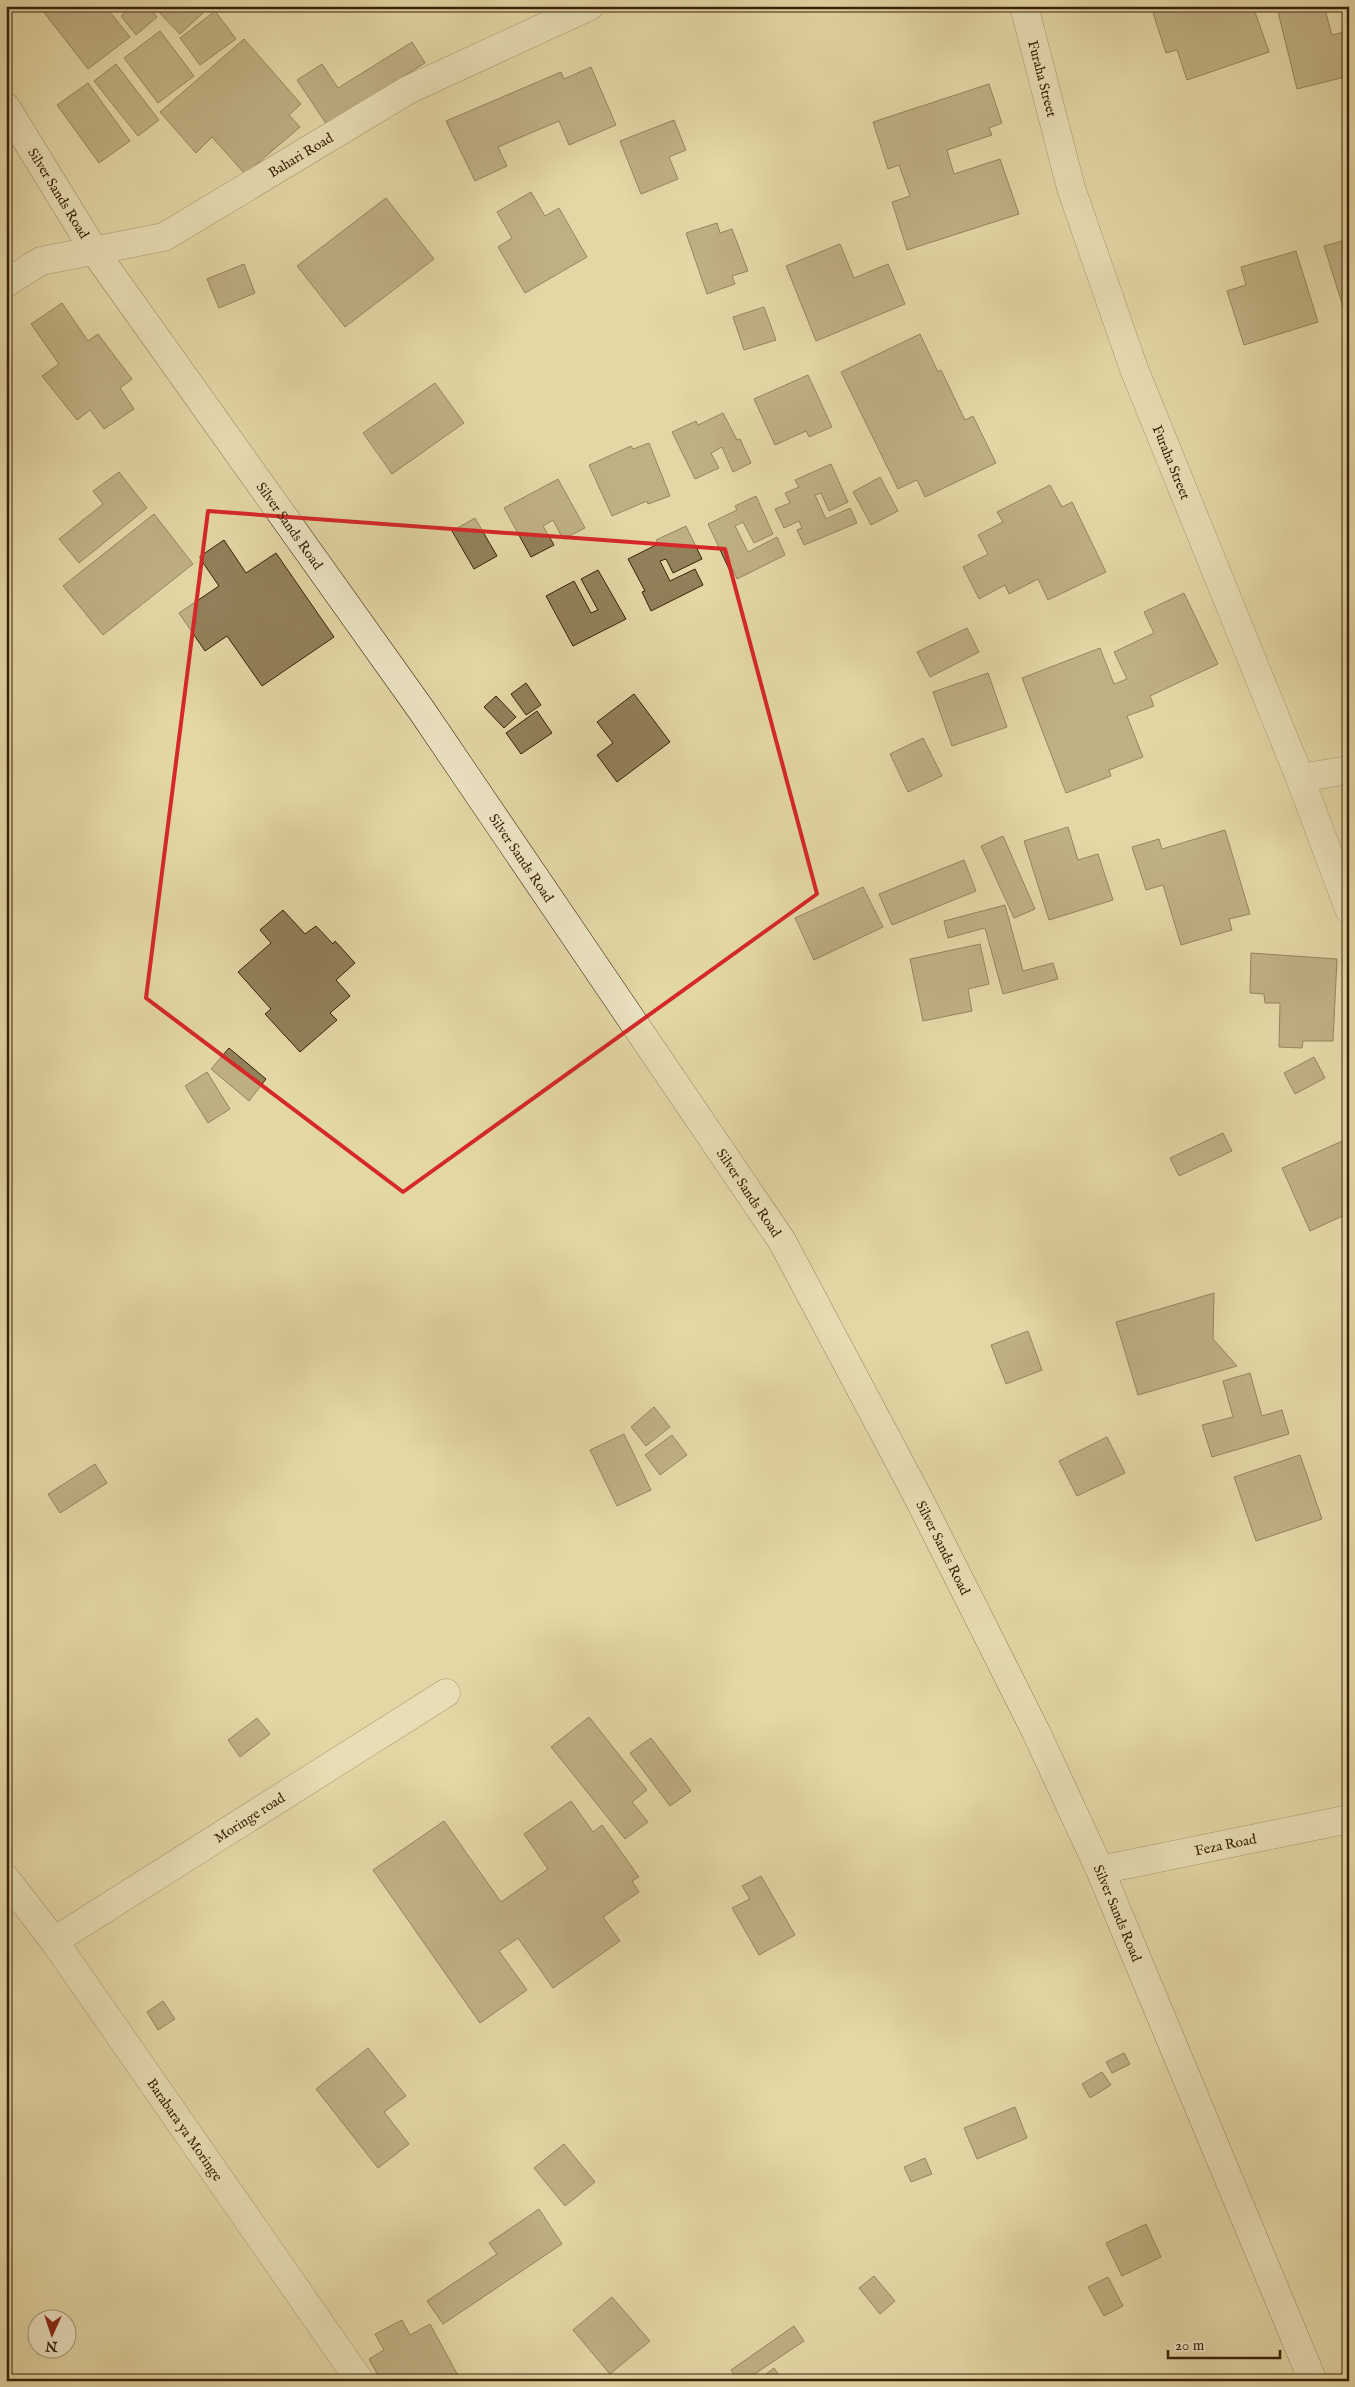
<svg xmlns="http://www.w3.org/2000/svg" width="1355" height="2387" font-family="'IM FELL English',serif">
<rect width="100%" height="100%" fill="#e4d7a6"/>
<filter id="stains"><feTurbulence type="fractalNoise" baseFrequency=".004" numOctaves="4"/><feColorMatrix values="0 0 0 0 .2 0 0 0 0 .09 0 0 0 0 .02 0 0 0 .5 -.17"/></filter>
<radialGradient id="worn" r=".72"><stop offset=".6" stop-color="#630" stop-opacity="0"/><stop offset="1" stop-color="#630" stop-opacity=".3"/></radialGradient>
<g fill="#92805a" stroke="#392107">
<polygon points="39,6 105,6 130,37 88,69"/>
<polygon points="133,6 148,6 157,17 136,35 121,16"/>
<polygon points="153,6 196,6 203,13 180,34"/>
<polygon points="1160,6 1262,6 1254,9 1269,52 1187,80 1177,50 1166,53 1153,13 1161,10"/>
<polygon points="1301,6 1324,6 1332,35 1349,31 1349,76 1297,89 1278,12"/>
<polygon points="215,11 236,39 200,65 180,38"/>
<polygon points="160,31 194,76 158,103 124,58"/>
<polygon points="244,39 301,104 289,115 300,127 245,174 212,137 196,153 160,112"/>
<polygon points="412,42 425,63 327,125 297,80 322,64 338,88"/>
<polygon points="116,64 159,120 138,136 94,81"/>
<polygon points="591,67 616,125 569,145 559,121 498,147 507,166 475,181 446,121 561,72 564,79"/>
<polygon points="88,83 130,141 99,163 57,105"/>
<polygon points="989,84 1002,123 989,128 992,135 947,150 954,174 1000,159 1019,214 907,250 892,202 910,196 899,165 888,169 873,122"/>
<polygon points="674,120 686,150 669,157 678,179 641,194 620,141"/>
<polygon points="531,192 545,216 559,208 587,257 525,293 498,247 512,238 497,212"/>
<polygon points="386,198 434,259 345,327 297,266"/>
<polygon points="717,223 720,233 732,229 748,271 732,276 735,284 707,294 686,233"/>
<polygon points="1349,239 1349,318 1347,319 1324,246"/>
<polygon points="840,244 854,278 888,264 905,304 816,341 786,266"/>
<polygon points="1296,251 1318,322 1244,345 1227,291 1246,285 1241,267"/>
<polygon points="244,264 255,293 219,308 207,279"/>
<polygon points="62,303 88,341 98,334 132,379 120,388 134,409 104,429 90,410 77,420 42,376 59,364 31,324"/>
<polygon points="764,307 776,340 744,350 733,317"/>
<polygon points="920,334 938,372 941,370 965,420 973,416 996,463 925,497 917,480 898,489 841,372"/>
<polygon points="808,375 832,427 809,437 806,431 775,445 754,399"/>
<polygon points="435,383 464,423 392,474 363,433"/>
<polygon points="723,413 737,440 740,439 751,463 733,472 722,447 711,453 719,468 695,479 672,432 696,421 698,425"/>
<polygon points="649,443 670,496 648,504 647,501 612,516 589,465 631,446 633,449"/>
<polygon points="831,464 848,502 829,511 821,493 815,495 826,519 850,508 857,523 804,545 797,530 802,528 799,521 784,528 775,509 790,503 785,493 799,487 795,480"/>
<polygon points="119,472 147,508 79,563 59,539 103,504 93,491"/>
<polygon points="880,477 898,511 871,525 853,492"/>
<polygon points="558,479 585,528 563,539 553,520 543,526 554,545 531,557 504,508"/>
<polygon points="1050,485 1062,507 1072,502 1106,572 1048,600 1038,579 1009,594 1005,585 979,599 963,567 988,554 978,535 1003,522 997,512"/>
<polygon points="756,496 773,534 754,543 743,522 735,526 748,552 777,537 785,555 737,579 732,568 729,569 708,524 737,510 735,506"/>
<polygon points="154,514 193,564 103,635 63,586"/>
<polygon points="475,518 497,556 474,569 452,531"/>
<polygon points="686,526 702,559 673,573 666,559 660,561 670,581 695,569 703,585 651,611 642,592 645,591 628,559 658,544 656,540"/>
<polygon points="224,540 246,573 276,553 334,637 262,686 227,636 205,651 179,613 219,586 199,557"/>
<polygon points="598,570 626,619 573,646 546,596 574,581 591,613 598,610 581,579"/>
<polygon points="1184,593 1218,664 1150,696 1154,706 1127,716 1143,757 1109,770 1111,776 1066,793 1022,678 1100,648 1114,684 1127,679 1114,652 1154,633 1144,612"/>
<polygon points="967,628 979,652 930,677 917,652"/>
<polygon points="988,673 1007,727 952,746 933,692"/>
<polygon points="526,683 541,705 526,715 511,694"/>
<polygon points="634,694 670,742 617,782 597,755 613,743 597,722"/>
<polygon points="496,696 516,717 504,728 484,707"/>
<polygon points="537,711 552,733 521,754 506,733"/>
<polygon points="923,738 942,776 908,792 890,754"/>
<polygon points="1068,827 1078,860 1098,854 1113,900 1049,920 1024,841"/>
<polygon points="1225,830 1250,914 1229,919 1232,930 1181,945 1163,885 1146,890 1132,847 1159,839 1162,849"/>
<polygon points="1003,836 1035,909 1014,918 981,846"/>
<polygon points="964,860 976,891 892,925 879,894"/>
<polygon points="863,887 883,927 814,960 795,918"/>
<polygon points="1005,905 1023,971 1053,963 1058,979 1003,994 985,928 948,938 944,921"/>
<polygon points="283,910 305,934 316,926 333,944 335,941 355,963 336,980 350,996 330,1013 337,1020 300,1052 265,1014 271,1009 238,972 271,943 260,930"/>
<polygon points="980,944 989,984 968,989 972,1011 923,1021 910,959"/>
<polygon points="1251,953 1337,959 1333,1041 1303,1041 1302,1048 1279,1047 1280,1003 1265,1003 1264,994 1250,993"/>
<polygon points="229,1048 266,1079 249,1101 211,1069"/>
<polygon points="1314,1057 1325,1078 1295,1094 1284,1073"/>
<polygon points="207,1072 230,1109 208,1123 185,1086"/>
<polygon points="1223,1133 1232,1151 1179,1176 1170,1158"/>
<polygon points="1349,1138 1349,1213 1310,1231 1282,1168"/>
<polygon points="1214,1293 1213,1339 1237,1366 1138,1395 1116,1322"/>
<polygon points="1028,1331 1042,1370 1006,1384 991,1345"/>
<polygon points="1250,1373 1262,1416 1282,1410 1289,1434 1212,1457 1202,1425 1233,1417 1223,1381"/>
<polygon points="654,1407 670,1427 646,1446 631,1427"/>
<polygon points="624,1434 651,1490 617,1506 590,1450"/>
<polygon points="672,1435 687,1455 660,1475 645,1455"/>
<polygon points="1107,1437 1125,1473 1077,1496 1059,1461"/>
<polygon points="1300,1455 1322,1519 1256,1541 1234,1477"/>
<polygon points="95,1464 107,1483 60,1513 48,1494"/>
<polygon points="589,1717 647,1790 632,1802 648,1822 625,1839 551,1747"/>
<polygon points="257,1718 270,1734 240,1757 228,1740"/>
<polygon points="651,1738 691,1791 670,1806 630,1753"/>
<polygon points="571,1801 593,1832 602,1825 639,1877 632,1881 639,1892 603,1917 620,1941 553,1988 518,1938 499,1951 527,1990 480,2023 373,1870 444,1821 501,1902 548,1869 524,1834"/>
<polygon points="761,1876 795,1935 759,1955 732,1908 750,1899 742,1886"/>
<polygon points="163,2001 175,2019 158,2030 147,2012"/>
<polygon points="368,2048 406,2096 384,2112 409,2144 378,2168 316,2089"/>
<polygon points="1124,2053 1130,2064 1112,2073 1106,2062"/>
<polygon points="1102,2072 1111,2085 1090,2098 1082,2084"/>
<polygon points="1015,2107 1027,2138 977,2159 964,2128"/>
<polygon points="564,2144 595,2182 565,2206 534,2168"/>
<polygon points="925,2158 932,2174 911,2182 904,2167"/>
<polygon points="539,2209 562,2244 443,2324 427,2301 497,2254 489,2243"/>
<polygon points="1146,2224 1161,2257 1122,2276 1106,2243"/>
<polygon points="874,2276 895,2301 880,2314 859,2288"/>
<polygon points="1108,2277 1123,2306 1104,2316 1088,2287"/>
<polygon points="612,2297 650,2341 610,2374 573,2330"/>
<polygon points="402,2320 410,2335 430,2324 461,2381 398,2381 396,2378 391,2381 381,2381 369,2359 384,2350 375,2334"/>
<polygon points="794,2326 804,2341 744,2381 738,2381 731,2370"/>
<polygon points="774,2368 783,2381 757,2381"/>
</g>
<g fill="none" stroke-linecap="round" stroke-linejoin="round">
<defs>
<g id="street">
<path id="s1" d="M1024 6 1071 188 1134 369 1300 778 1349 909"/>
<path id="s2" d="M6 283 41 261 164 237 408 90 590 6"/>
<polyline points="1300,778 1349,770"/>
<path id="s3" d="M1100 1870 1349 1819"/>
<path id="s4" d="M6 1879 54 1941 360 2381"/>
<path id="s5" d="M54 1941 446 1693"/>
</g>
<g id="secondary">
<path id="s6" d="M6 107 95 252 422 711 782 1241 920 1501 1036 1732 1100 1870 1313 2381"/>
</g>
</defs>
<use href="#street" stroke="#644e2f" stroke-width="29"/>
<use href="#secondary" stroke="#392107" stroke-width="29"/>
<use href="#street" stroke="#ede5c5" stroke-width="28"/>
<use href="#secondary" stroke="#ede5c5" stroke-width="28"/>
</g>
<path d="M0 0H1355V2387H0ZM208 511 725 549 817 894 403 1192 146 998Z" fill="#e4d7a6" fill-opacity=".55" fill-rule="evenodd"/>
<path fill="none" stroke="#d62828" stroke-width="4" stroke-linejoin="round" d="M208 511 725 549 817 894 403 1192 146 998Z"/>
<g text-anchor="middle" stroke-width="4.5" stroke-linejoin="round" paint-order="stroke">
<g font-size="14" fill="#392107" stroke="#ede5c5">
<text dy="5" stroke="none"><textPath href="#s1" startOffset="75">Furaha Street</textPath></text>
<text dy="5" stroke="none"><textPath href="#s2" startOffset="326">Bahari Road</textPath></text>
<text dy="5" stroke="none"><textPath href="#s6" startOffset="101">Silver Sands Road</textPath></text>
<text dy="5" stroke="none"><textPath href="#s1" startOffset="480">Furaha Street</textPath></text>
<text dy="5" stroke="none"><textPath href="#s6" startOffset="506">Silver Sands Road</textPath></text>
<text dy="5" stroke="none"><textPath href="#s6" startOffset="911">Silver Sands Road</textPath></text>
<text dy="5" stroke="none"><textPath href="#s6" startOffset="1316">Silver Sands Road</textPath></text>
<text dy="5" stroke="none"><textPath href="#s6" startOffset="1721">Silver Sands Road</textPath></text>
<text dy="5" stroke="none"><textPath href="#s5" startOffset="231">Moringe road</textPath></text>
<text dy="5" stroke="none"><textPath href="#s3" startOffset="128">Feza Road</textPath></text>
<text dy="5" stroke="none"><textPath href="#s6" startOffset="2126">Silver Sands Road</textPath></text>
<text dy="5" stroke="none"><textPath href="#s4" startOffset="308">Barabara ya Moringe</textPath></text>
</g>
</g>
<rect width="1355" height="2387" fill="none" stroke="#e4d7a6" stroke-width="25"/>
<rect x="8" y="8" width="1340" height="2372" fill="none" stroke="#392107" stroke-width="2.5"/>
<rect x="12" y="12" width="1330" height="2362" fill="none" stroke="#392107"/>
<g transform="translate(52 2334) rotate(183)"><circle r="24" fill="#ede5c5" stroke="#a59779"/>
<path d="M0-4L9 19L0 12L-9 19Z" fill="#8f2418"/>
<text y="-8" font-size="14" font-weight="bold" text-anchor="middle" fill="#392107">N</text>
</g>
<path d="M1168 2350v8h112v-8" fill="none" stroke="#392107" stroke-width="2.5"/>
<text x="1175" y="2350" font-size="15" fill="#392107" stroke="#ede5c5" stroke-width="4" paint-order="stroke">20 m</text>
<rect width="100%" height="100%" filter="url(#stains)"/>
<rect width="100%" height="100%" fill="url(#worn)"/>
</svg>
